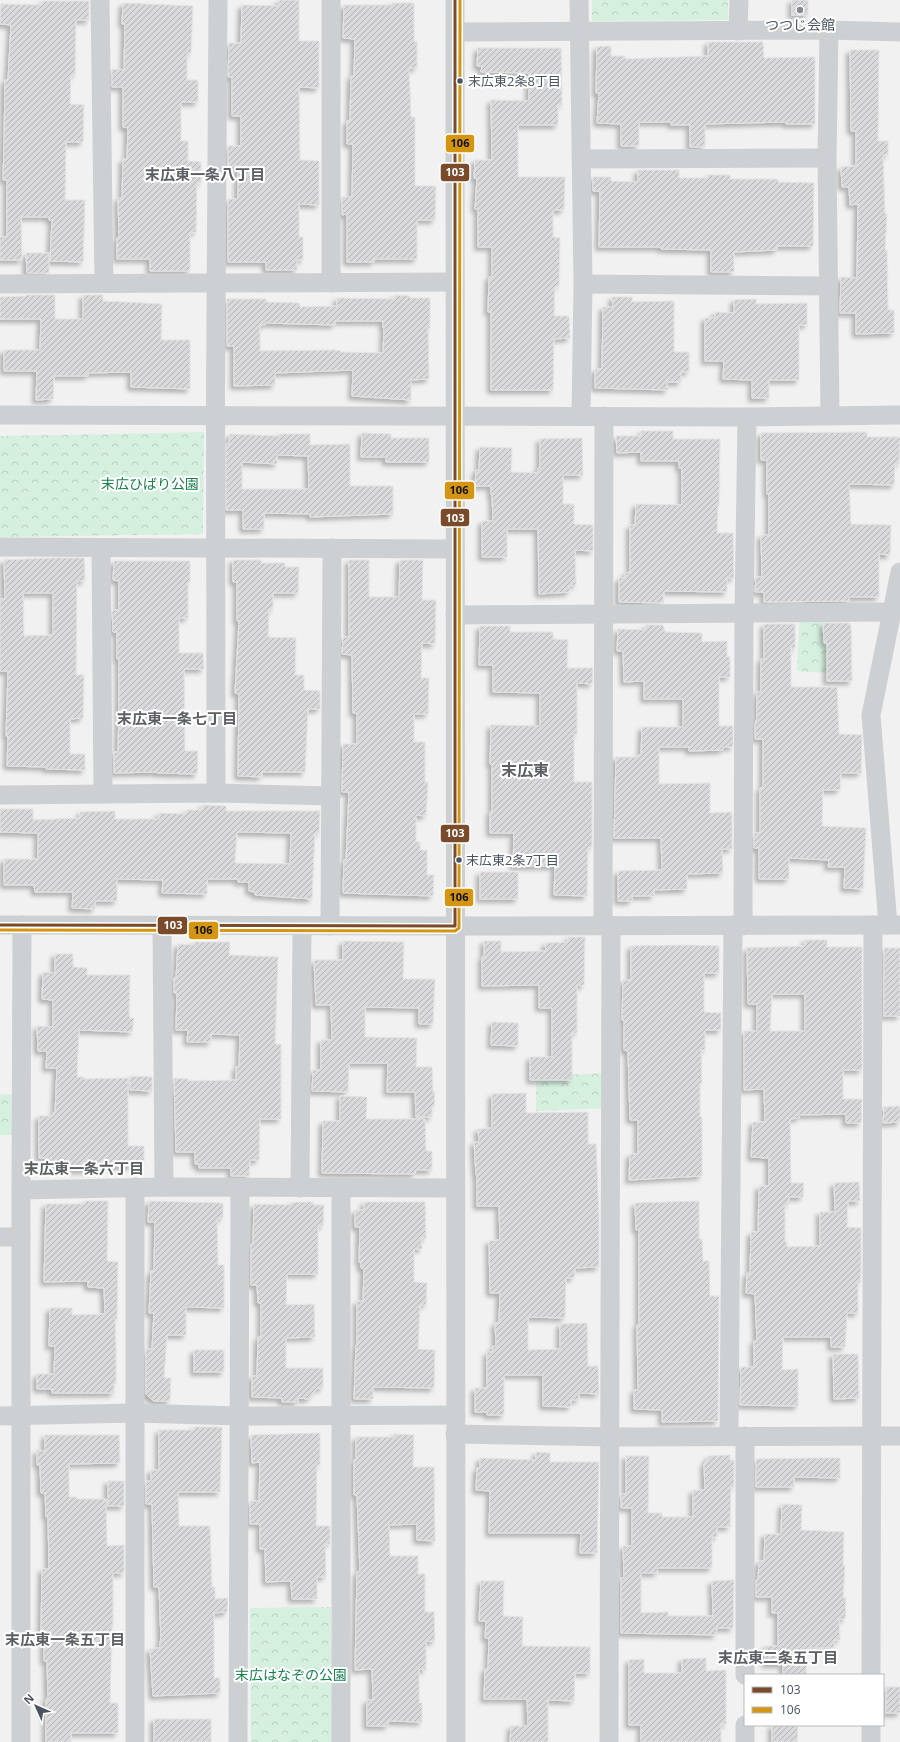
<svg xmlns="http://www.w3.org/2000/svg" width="900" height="1742" font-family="'Open Sans','Noto Sans JP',sans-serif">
<defs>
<pattern id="park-crowns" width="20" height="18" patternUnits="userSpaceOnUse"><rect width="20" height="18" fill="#d6f0e0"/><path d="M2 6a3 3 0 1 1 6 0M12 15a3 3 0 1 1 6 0" fill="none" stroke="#b9d0c3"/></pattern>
<pattern id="building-hatch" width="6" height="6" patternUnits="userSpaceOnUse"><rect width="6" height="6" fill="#d9d9db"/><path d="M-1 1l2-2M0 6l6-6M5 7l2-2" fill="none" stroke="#b2b3b5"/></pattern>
<filter id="shadow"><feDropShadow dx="-3.5" dy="3.5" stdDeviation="2" flood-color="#0004"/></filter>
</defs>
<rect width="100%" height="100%" fill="#f2f1f1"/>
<g fill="url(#park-crowns)">
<polygon points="592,0 728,0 728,20 592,21"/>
<polygon points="204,432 203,534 0,537 0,436"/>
<polygon points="800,613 828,613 828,673 797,671"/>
<polygon points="611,1073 610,1108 536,1111 536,1076"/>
<polygon points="0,1094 16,1095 14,1135 0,1135"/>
<polygon points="331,1607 332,1742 251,1742 250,1608"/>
</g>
<g fill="url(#building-hatch)" stroke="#e3e3e4" fill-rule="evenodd" filter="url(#shadow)">
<polygon points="279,0 299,0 299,41 319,41 319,88 299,87 300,160 319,161 319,205 299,204 299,237 303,237 303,260 297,260 297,270 266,270 266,262 228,262 228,199 238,199 238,166 228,166 228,146 241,146 241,116 232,116 232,77 228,77 229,43 241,43 242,5 279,6"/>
<rect x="792" y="0" width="16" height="15"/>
<polygon points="42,1 89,1 89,20 76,20 75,75 71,75 70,104 84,105 83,142 66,142 65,200 85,200 83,262 50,261 52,220 49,220 49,217 21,217 22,260 0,260 0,237 7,237 7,180 3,180 4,144 5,80 8,80 11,25 0,24 1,4 42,5"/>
<polygon points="123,3 193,6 191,53 187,53 187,80 198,80 198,102 181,102 181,141 188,141 188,161 201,162 201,183 197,182 196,232 190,233 190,271 150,271 150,259 117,259 117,238 119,238 118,198 122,198 123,159 127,159 128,128 123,127 123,87 112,87 112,69 124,70 125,24 122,24"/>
<polygon points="392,3 414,3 414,42 417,41 417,68 409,68 411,117 415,117 415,186 436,186 435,220 417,220 417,259 374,259 374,262 347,262 347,214 342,215 342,197 352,197 353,144 347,144 347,121 350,121 351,76 354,76 355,39 343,38 344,5 392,5"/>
<polygon points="708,42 763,42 764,58 815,57 815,124 786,124 786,122 705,124 705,147 690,147 690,125 671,125 671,122 639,122 639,146 621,146 621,124 597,123 599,93 596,93 597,47 611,46 611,56 625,56 625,59 708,56"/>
<polygon points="478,48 561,48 562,105 558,105 558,125 518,125 518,177 565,177 564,210 553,210 553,237 560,238 559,286 555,287 554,316 569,316 570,338 554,339 553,390 491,390 491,312 488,312 489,277 492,277 492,247 478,247 478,209 475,209 477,178 474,178 475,160 492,160 491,100 529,101 529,73 481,72 482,66 477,66"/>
<polygon points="850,50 879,50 878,141 888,141 888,155 883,155 885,214 887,214 885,250 887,250 888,310 894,310 894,333 856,334 856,313 840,313 841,277 857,278 858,204 850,205 849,187 842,187 841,167 856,166 856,131 851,131"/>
<polygon points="638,170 679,170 679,178 708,178 708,175 730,175 730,179 778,179 778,182 814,183 813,246 777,246 777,250 734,252 734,272 711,272 711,250 661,249 661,247 599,247 600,191 593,191 593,177 611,177 611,181 638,182"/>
<polygon points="26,253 49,253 49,273 27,273"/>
<polygon points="27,295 55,295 55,319 83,319 83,295 103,295 103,301 162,304 161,340 190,340 190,389 131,387 131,372 88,373 88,376 54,376 53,399 36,400 37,371 4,371 4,350 40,350 41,319 0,319 0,297 27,296"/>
<path d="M395 295 410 296V298H430V328H428L429 379 411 380V400L352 396 353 370 275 373V385L234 386V346H227V299H266V302L300 303V307L337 306V298L395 299ZM335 321H383V328H384L383 353 341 352V351L335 350 260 351V325H265V323L335 325Z"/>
<polygon points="612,297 632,297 632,302 674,301 674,352 689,352 689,372 681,372 681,382 667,382 668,390 595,388 595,369 602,369 603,307 613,307"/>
<polygon points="756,299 756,304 807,303 807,325 799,325 799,380 769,380 769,398 752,398 752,380 723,379 724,361 705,361 705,318 715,318 715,312 734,313 734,300"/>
<polygon points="641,431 673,431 673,439 720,439 719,505 718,505 717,533 733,533 734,578 727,578 727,592 664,591 663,603 619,602 619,578 625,578 625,573 630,572 630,525 635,525 636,504 682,505 682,468 679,468 679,461 641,461 641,452 617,453 616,436 641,436"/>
<polygon points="867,432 867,437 900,437 899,464 895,464 894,485 849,484 851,524 891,525 890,555 879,554 879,597 849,597 849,601 764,602 764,592 755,592 756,577 762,577 761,535 769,535 769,494 767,494 767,460 761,460 761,433"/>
<polygon points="362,433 391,434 391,438 429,438 429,462 386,462 386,457 361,457"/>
<path d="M230 434 279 436 280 434H310V445L350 444V486H393V514L310 517V514L264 513V529H243V510H226V444H229ZM277 455 308 456 309 489H242V462L277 464Z"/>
<polygon points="582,438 583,475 563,475 563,504 574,504 574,524 593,525 593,551 575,550 576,585 569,586 570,592 539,594 538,529 507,529 507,557 482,557 482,521 493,521 492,495 491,495 491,486 475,486 476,470 479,470 480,447 512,448 511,472 538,473 538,468 540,468 540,439"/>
<path d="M51 558H84L85 581H77L76 675H84L83 718 70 719V754H85V770L46 769V767L7 766 8 736H6L8 671H0V599H5L4 560ZM23 593H53V635L24 636Z"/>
<polygon points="233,560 261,560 261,563 285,563 285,567 299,567 298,593 273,593 273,609 269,609 268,637 296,638 295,675 304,675 304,690 320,691 320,709 308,709 305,772 262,772 262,777 238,776 239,694 235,693 239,621 237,621 237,582 233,582"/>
<polygon points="349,560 369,560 369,597 399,597 400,560 423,560 422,600 436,600 435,644 422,643 421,678 429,678 428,714 414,714 414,742 425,742 425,782 428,782 426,816 416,815 416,842 420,842 420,850 427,850 427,875 434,875 433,896 343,893 344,860 346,860 349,792 342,792 343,744 357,744 357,713 353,713 352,655 342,654 343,637 349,637"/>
<polygon points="114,561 190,561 190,582 188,582 188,618 179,618 179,653 203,653 204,669 184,669 185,751 198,751 197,774 157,773 157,772 114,773 114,752 118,752 119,708 119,659 117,659 117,632 113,632 112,610 119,610 119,581 113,580"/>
<polygon points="823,623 849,623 849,625 851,625 852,681 827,681 827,643 824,643"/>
<polygon points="764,624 795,624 795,648 791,648 791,687 837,687 839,734 862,735 861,773 841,773 840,790 823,790 822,826 866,828 863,889 844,888 845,867 828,867 829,860 789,858 789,879 759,879 759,848 754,848 754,833 760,833 760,788 763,788 763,739 755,739 755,725 757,718 757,692 761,692 761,659 764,659"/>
<polygon points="646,625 663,625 665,632 702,633 702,642 727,641 727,657 730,657 730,677 719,677 719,726 733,726 733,747 723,747 723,750 689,751 689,747 659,747 659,784 710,783 710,813 732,812 732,849 722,849 723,873 687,874 687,889 654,890 654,896 632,896 632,901 618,901 618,871 662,870 661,838 614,838 616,757 638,757 638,755 641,755 642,727 683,727 683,699 644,699 644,681 624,682 623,651 617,651 618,629 646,630"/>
<polygon points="480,626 510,626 510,632 553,632 553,639 568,640 567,668 593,668 592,684 577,683 577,734 574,734 574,782 592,782 592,847 588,847 587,896 554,895 555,866 513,866 514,833 490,833 490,812 492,812 492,764 490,764 491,725 540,726 540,693 493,692 493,665 479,665"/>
<path d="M203 805 226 806V811H320L319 833H315L312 899 255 895V892L249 891V882H238V879H207V894L162 893 163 880 117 879V901H95V909L72 908 73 892H35L34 885H4V859H38V833L0 832V809H33V820L80 818V812L115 811V819H159V813L187 814V810H202ZM237 832 291 833 290 864 235 863Z"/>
<rect x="480" y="872" width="38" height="27"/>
<polygon points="568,937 585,937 584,986 577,985 577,1033 572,1033 572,1080 530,1080 530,1057 552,1057 552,1008 539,1008 539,985 482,986 482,957 484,957 484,941 501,941 501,952 546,951 545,943 568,942"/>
<path d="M805 940H827V947H862V1070H843V1099H862L861 1123H846V1114L799 1115V1118L790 1119 791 1183H804L803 1197H789L788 1205H785V1242H787V1247L820 1246V1212H835L834 1183 859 1182 860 1201H848L847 1227 861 1228V1271L860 1283H858V1313H847L845 1347H831V1337H783L782 1370 798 1369V1406L740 1405 741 1367H754V1341H757L755 1294 746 1293 747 1273 750 1274 751 1232H758L759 1186H769V1158L751 1157 753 1122H765L764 1089 744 1090V1031H757V1004H748L747 948 805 946ZM772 994H805V1031H770Z"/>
<polygon points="343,941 404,942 403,979 435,979 433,1024 419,1024 419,1008 365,1007 365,1037 417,1038 416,1067 432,1067 433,1092 435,1092 434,1107 432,1106 432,1117 416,1117 415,1092 387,1092 388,1063 349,1063 348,1092 312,1091 313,1070 321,1070 321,1040 332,1040 331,1005 316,1005 314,960 343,960"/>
<polygon points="195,942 230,942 229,955 278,957 275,1044 281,1044 281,1119 260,1119 259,1160 250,1160 249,1176 231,1176 231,1168 199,1168 199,1164 195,1164 195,1152 176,1152 174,1078 188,1079 188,1081 236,1080 236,1067 239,1067 240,1035 211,1034 211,1042 187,1042 188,1030 176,1030 177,993 174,993 174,978 176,978 178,944 195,945"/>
<polygon points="688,945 719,946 719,973 704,973 704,1012 721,1013 721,1030 705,1030 705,1050 701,1050 702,1083 700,1083 700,1117 702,1117 702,1176 629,1180 630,1154 638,1154 638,1120 630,1120 628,1051 624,1050 624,1020 622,1020 623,980 631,980 631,946"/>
<rect x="884" y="948" width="16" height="68"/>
<polygon points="55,954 73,954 73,967 87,968 87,975 130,975 129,1012 130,1018 134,1018 132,1032 79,1030 77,1077 84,1077 84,1079 128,1078 128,1146 144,1146 144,1162 132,1163 132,1166 89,1166 89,1170 74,1170 73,1167 58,1167 58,1163 51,1163 51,1158 39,1158 39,1116 53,1116 53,1113 55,1113 57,1068 46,1068 47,1051 38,1051 37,1026 53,1027 53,1000 42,999 43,972 55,973"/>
<polygon points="492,1022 518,1023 518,1046 491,1045"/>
<polygon points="130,1076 152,1077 152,1091 130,1090"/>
<polygon points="526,1093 526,1113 588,1112 588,1144 596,1144 599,1216 599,1267 575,1268 574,1278 566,1278 565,1318 528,1317 528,1350 560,1349 560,1324 587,1323 588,1366 598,1366 599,1394 579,1393 579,1400 571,1400 571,1407 543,1406 543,1375 504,1375 504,1415 487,1415 487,1412 475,1412 475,1388 487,1388 487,1352 493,1352 492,1347 496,1346 495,1323 499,1323 500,1293 490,1293 489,1241 500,1240 499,1206 477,1206 477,1175 476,1175 474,1142 479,1142 478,1129 492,1128 492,1094"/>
<polygon points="340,1096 367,1097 366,1119 425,1119 426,1151 432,1151 432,1170 416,1170 415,1174 322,1173 323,1121 340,1121"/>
<polygon points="900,1106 900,1122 883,1123 884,1107"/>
<polygon points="85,1201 108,1201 107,1261 118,1262 117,1319 115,1319 116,1346 116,1384 114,1384 114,1393 52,1393 52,1389 37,1389 37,1374 54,1374 55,1346 49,1346 50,1308 72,1308 72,1315 105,1314 104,1288 88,1287 88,1281 44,1282 46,1204 85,1204"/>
<polygon points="149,1201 223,1203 223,1218 217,1218 218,1265 224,1265 224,1308 186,1307 186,1335 167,1335 164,1378 171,1378 170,1401 154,1401 146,1394 146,1349 152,1349 154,1313 149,1313 151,1271 154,1271 155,1222 148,1222"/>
<polygon points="699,1201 699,1239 702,1239 703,1261 709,1261 710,1296 719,1296 718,1421 662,1422 662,1410 634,1409 634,1390 638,1390 637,1325 639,1325 639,1229 636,1230 635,1203"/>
<polygon points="299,1202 313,1202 313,1205 324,1205 323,1226 318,1226 318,1274 287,1274 286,1305 314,1304 315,1337 286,1338 286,1368 323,1368 323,1388 317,1388 309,1399 298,1398 298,1402 282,1402 282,1398 252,1397 252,1376 257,1376 258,1337 261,1337 261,1303 258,1303 257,1285 251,1285 251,1244 253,1244 254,1204 291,1205 291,1203"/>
<polygon points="364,1202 425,1202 426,1238 421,1238 422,1249 414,1249 414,1282 427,1283 426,1305 420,1305 418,1349 435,1350 434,1388 373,1387 373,1399 354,1399 356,1345 357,1345 357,1301 363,1301 364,1269 361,1268 361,1262 359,1262 360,1227 355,1227 355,1210 364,1210"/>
<rect x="194" y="1350" width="30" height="22"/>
<polygon points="833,1354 858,1354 859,1398 834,1399"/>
<polygon points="194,1427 222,1427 220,1492 178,1492 179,1526 210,1526 212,1587 215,1587 215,1599 228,1598 227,1612 214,1613 214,1678 220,1678 220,1693 153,1696 150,1649 160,1648 160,1641 161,1641 159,1587 154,1587 152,1504 146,1504 146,1481 151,1481 151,1470 159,1470 159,1430 194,1430"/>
<polygon points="320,1433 320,1465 317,1465 316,1526 330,1526 330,1544 325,1544 326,1577 317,1577 317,1599 292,1599 291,1581 266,1582 265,1549 260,1549 260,1524 250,1524 250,1501 259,1501 260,1462 252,1463 251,1435"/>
<polygon points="394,1434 414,1435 413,1467 434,1467 435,1541 417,1540 417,1524 389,1525 390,1556 418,1556 418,1574 425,1574 425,1612 434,1612 435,1641 426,1641 426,1670 419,1669 419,1703 422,1703 422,1722 388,1721 388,1726 367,1726 367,1700 373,1700 372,1669 355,1670 357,1572 360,1572 357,1495 354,1495 354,1460 356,1460 356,1437 394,1437"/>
<polygon points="45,1435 119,1435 120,1463 69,1464 69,1497 77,1497 77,1499 106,1499 107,1546 124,1545 124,1573 113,1573 113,1626 112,1626 110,1703 118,1703 118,1733 71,1733 71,1742 46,1742 46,1699 48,1699 47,1661 44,1661 44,1635 41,1634 42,1569 49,1569 48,1517 46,1517 45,1493 41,1493 40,1465 37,1465 37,1450 45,1451"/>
<polygon points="536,1452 550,1453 550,1462 599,1462 597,1553 580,1553 581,1533 489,1533 490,1491 476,1490 477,1468 480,1468 480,1458 536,1460"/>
<polygon points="730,1455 730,1460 734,1460 734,1487 731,1487 730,1527 717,1527 717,1537 712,1537 712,1568 657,1568 658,1573 641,1573 641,1613 668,1612 668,1616 713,1616 712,1581 734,1580 733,1628 717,1628 716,1635 621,1633 621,1578 624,1578 623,1546 632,1546 632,1508 621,1508 621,1494 626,1494 626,1456 649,1456 648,1513 662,1513 662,1517 693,1517 693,1490 705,1490 704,1465 709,1456"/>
<polygon points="813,1458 840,1458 840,1478 794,1477 794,1487 756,1487 756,1459"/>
<rect x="108" y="1481" width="16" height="25"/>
<polygon points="782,1504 802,1505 801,1530 844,1532 843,1565 845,1566 843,1598 846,1598 845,1619 839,1619 840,1640 834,1640 834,1648 807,1648 806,1675 783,1675 783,1664 765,1664 765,1646 778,1646 778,1613 772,1613 772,1597 756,1597 756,1580 758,1580 759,1561 764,1561 765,1534 781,1534"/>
<polygon points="481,1581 504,1581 503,1616 523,1617 522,1646 590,1647 590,1673 575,1673 574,1701 548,1700 548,1742 510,1742 511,1726 528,1726 527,1699 484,1699 485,1669 488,1669 489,1638 485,1638 486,1621 479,1621"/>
<polygon points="706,1658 706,1671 726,1670 726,1724 721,1724 721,1742 641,1742 641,1725 629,1725 629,1660 644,1659 644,1673 682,1673 682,1659"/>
<rect x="886" y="1687" width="14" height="26"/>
<rect x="154" y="1719" width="57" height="23"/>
<polygon points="772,1725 798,1725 797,1742 772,1742"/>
</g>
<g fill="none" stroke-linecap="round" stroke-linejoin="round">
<g stroke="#cdd0d2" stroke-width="19">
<polyline points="100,0 104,283"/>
<polyline points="455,0 456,1742"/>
<polyline points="579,0 583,284 581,416"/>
<polyline points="829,30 827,158 830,416"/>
<polyline points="738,31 739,0"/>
<polyline points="455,32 829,30 900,32"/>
<polyline points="581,159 827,158"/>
<polyline points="331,283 331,0"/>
<polyline points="0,284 455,282"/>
<polyline points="583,284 828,286"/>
<polyline points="0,415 747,417 900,415"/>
<polyline points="0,547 455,549"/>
<polyline points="101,549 103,794"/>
<polyline points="455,615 892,612"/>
<path d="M216 793C215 529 215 264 218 0"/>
<polyline points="0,795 216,793 331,796"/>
<polyline points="0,925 455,926 900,925"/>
<polyline points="162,925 164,1187"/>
<polyline points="603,925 604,416"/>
<polyline points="888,925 871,715 900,572"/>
<polyline points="330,926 332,548"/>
<polyline points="743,926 744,613 747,417"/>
<polyline points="300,1188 302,926"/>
<polyline points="21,1190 164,1187 455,1188"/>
<polyline points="0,1237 21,1237"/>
<polyline points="0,1416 135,1413 238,1416 456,1415"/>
<polyline points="455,1434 611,1437 900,1436"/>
<polyline points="729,1435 733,925"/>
<polyline points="745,1675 745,1436"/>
<polyline points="871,1675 873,925"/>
<polyline points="21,1742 21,1190 22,925"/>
<polyline points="135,1742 135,1187"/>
<polyline points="238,1742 240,1188"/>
<polyline points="341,1742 341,1188"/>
<polyline points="609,1742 611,925"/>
<polyline points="745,1742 745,1725"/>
<polyline points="871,1742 871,1725"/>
</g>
<defs>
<polyline id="bus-1" points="0,925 455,926 455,0"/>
<polyline id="bus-2" points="0,930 455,931 459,928 460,0"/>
</defs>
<use href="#bus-1" stroke="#fff" stroke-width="6"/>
<use href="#bus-2" stroke="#fff" stroke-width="6"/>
<use href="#bus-1" stroke="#7a4b2a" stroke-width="3"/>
<use href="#bus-2" stroke="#d49513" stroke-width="3"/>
</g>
<circle fill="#848a91" stroke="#fff" stroke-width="1.5" cx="800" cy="10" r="4"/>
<g fill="#48535e" stroke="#fff" stroke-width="1.5">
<circle cx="460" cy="81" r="3.5"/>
<circle cx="459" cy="860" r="3.5"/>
</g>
<g text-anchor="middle" stroke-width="4" stroke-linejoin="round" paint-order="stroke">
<g font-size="13" fill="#48535e" stroke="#fff" text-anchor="start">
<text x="468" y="86">末広東2条8丁目</text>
<text x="466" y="865">末広東2条7丁目</text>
</g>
<g font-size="14" fill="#48535e" stroke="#fff">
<text x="800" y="30">つつじ会館</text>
</g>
<g font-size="14" fill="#17814c" stroke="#fff">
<text x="150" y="489">末広ひばり公園</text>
<text x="291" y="1680">末広はなぞの公園</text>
</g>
<g font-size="15" font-weight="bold" fill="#5c6065" stroke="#fff">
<text x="205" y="180">末広東一条八丁目</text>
<text x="177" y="724">末広東一条七丁目</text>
<text x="84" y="1174">末広東一条六丁目</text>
<text x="65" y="1645">末広東一条五丁目</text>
<text x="778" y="1663">末広東二条五丁目</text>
</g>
<g font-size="16" font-weight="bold" fill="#5c6065" stroke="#fff">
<text x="525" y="776">末広東</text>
</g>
</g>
<g stroke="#fff" stroke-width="1.5">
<rect x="445" y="134" width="30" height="19" rx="4" fill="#d49513"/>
<rect x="440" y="163" width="30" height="19" rx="4" fill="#7a4b2a"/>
<rect x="444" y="481" width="31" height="19" rx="4" fill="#d49513"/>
<rect x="440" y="508" width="30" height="19" rx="4" fill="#7a4b2a"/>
<rect x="440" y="824" width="30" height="19" rx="4" fill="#7a4b2a"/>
<rect x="444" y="888" width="30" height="19" rx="4" fill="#d49513"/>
<rect x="157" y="916" width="31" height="19" rx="4" fill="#7a4b2a"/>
<rect x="188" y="921" width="31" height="19" rx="4" fill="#d49513"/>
</g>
<g font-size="11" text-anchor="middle" font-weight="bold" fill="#fff">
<text x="455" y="176">103</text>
<text x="455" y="522">103</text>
<text x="455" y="837">103</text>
<text x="173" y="929">103</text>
</g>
<g font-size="11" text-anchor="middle" font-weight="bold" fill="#111">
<text x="460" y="147">106</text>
<text x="459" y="494">106</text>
<text x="459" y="901">106</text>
<text x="203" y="934">106</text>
</g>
<rect x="744" y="1674" width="140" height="52" fill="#ffffff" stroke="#b6babf"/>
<rect x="752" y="1687" width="20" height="6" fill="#7a4b2a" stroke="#b6babf"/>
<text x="780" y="1694" font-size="12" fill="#48535e">103</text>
<rect x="752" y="1707" width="20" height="6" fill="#d49513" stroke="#b6babf"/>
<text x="780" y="1714" font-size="12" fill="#48535e">106</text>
<g transform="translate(36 1706) rotate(315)" stroke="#ffffff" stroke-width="3" paint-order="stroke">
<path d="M0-3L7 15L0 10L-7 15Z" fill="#48535e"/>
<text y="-6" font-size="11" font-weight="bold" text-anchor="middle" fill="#48535e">N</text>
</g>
</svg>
